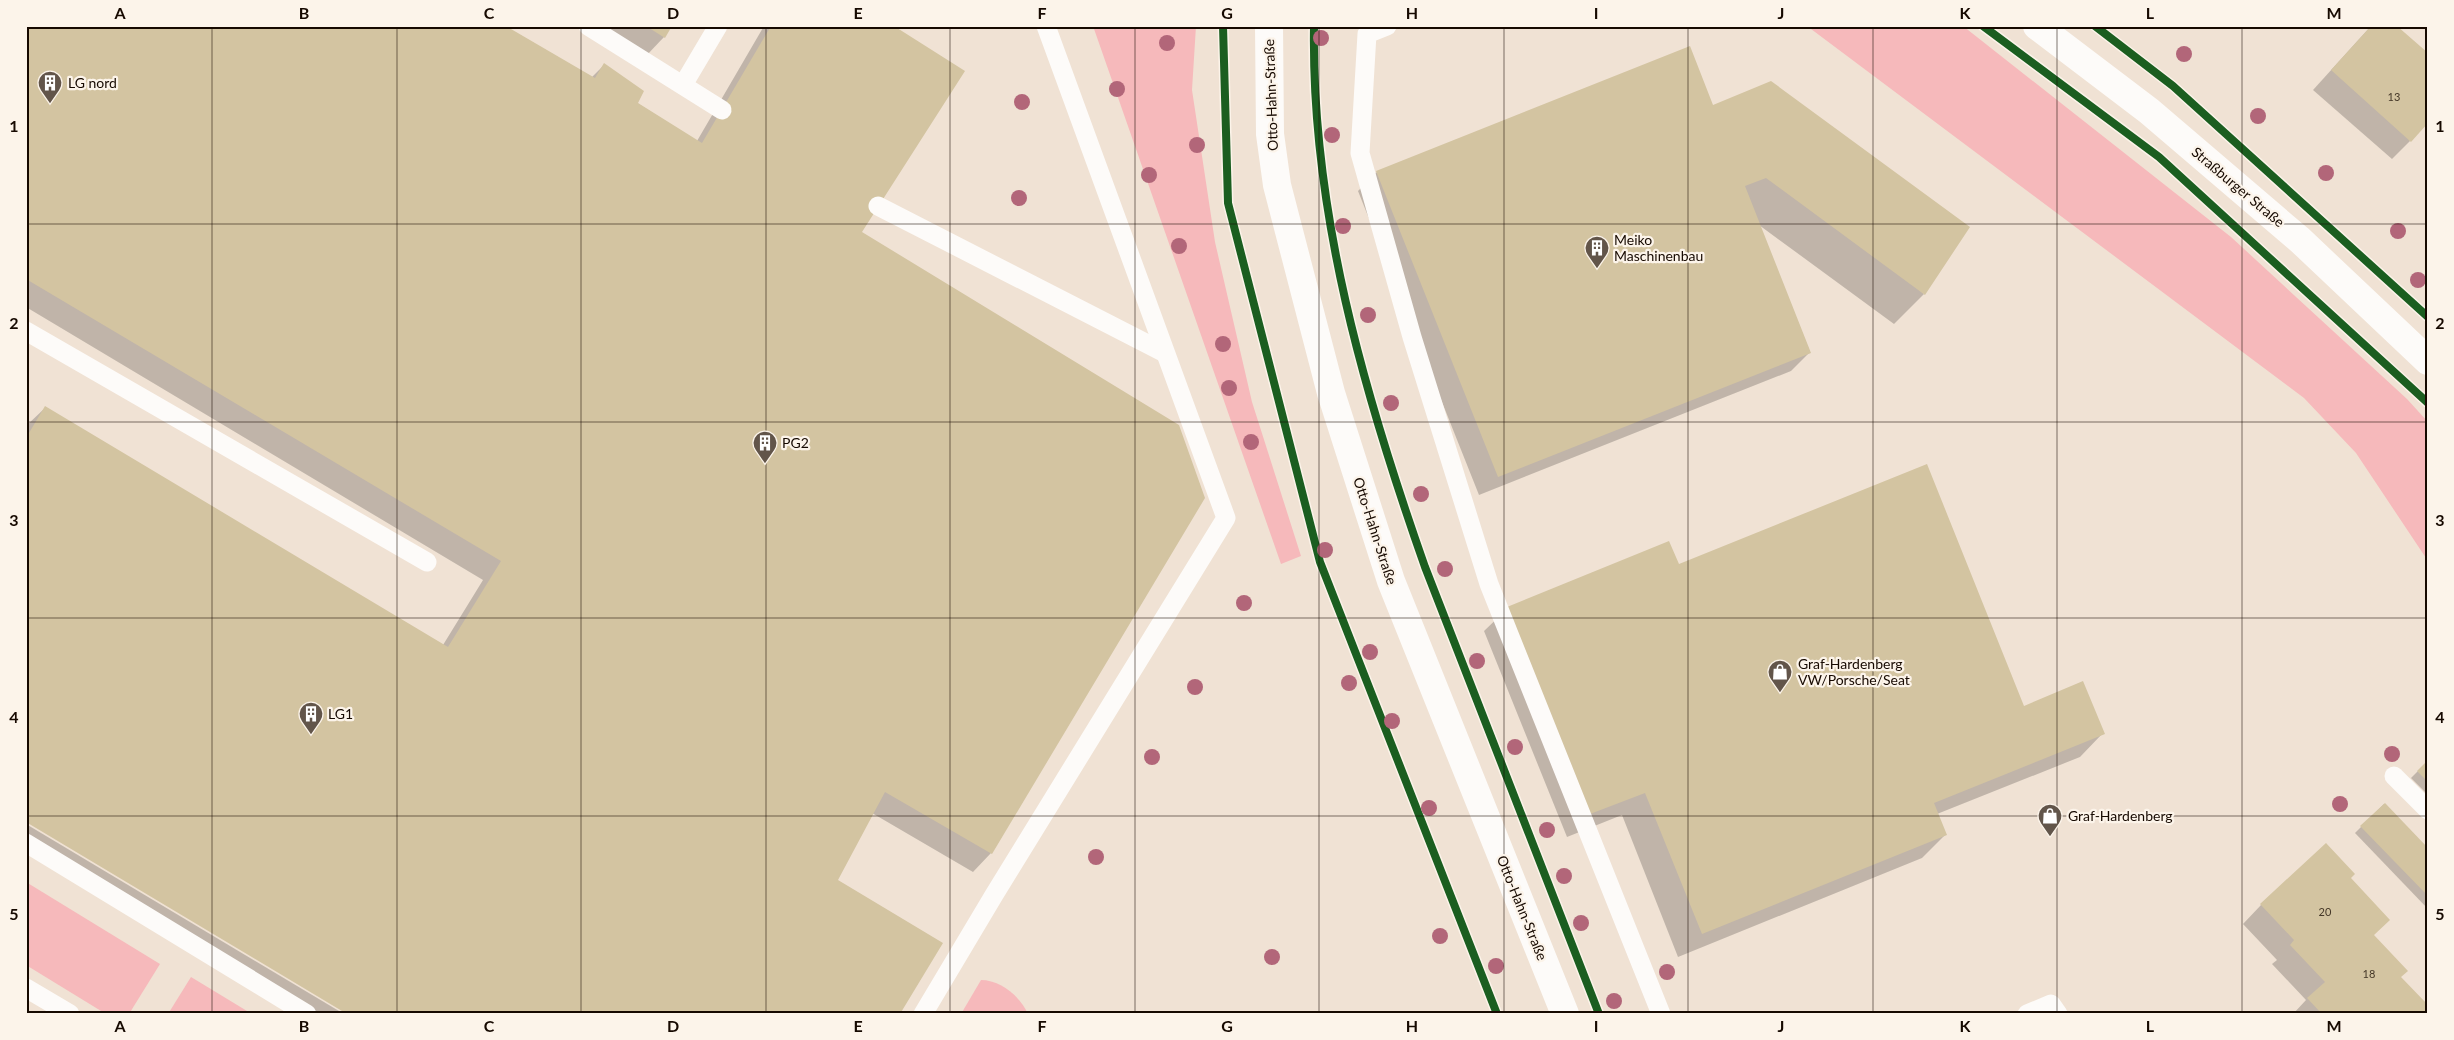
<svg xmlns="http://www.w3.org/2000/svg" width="2454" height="1040" font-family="Lato,sans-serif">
<rect width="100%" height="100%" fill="#f0e2d4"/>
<g fill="#f6b9bb">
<polygon points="1093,26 1196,26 1192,90 1215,242 1252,402 1301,556 1281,564"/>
<polygon points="1807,26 1963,26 2231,237 2407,399 2428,422 2428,561 2356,453 2304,398"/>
<polygon points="26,882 160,964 129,1014 106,1014 26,965"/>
<polygon points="191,977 252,1014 168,1014"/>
<path d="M981 980C1000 980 1020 996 1028 1014H961Z"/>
</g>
<g fill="#0003">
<polygon points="26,26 591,78 604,65 637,103 697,141 764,26 891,26 860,232 991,853 973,872 872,813 26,821 26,426 45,408 443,645 483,580 26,307"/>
<polygon points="597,26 671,26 664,37 646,56"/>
<polygon points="2371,26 2410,141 2392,159 2313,90"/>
<polygon points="1712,106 1924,294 1894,324 1759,225 1810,352 1791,371 1479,495 1358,191 1377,172"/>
<polygon points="1678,566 2023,707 2103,733 2080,757 1937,814 1945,835 1922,858 1678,957 1622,815 1567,837 1484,631 1508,608"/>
<polygon points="2428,761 2428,795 2411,778"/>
<polygon points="2384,804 2428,849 2428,909 2355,833"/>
<polygon points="26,824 344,1014 298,1014 26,852"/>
<polygon points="2349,878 2373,935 2400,977 2428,1014 2293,1014 2306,1000 2272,964 2277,960 2243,924 2261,905"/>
</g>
<g fill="#d3c4a1">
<polygon points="26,26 506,26 595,78 604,63 644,91 638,103 702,143 771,26 894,26 965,71 862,232 1179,425 1205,498 992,854 885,792 838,880 943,943 900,1014 347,1014 26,822 26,431 29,433 45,406 448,647 501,561 26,279"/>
<polygon points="646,26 672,26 665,38"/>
<polygon points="2371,26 2397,26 2428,53 2428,123 2411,142 2331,70"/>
<polygon points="1690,46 1713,105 1771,81 1970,227 1925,295 1766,178 1745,186 1811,353 1498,477 1376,171"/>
<polygon points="1927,464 2024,706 2083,681 2105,734 1934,803 1947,835 1702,934 1645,793 1590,814 1507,607 1669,541 1679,564"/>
<polygon points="2428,760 2428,782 2417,771"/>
<polygon points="2385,803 2428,848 2428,896 2360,826"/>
<polygon points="2326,843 2355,874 2351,878 2390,920 2374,935 2408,971 2401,977 2428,1005 2428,1014 2322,1014 2307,998 2325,982 2290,945 2294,940 2260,904"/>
</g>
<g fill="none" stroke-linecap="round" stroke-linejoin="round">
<g stroke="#fdfbf9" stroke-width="19">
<polyline points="588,26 722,110"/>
<polyline points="1387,26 1367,34 1360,153 1412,337 1489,584 1661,1014"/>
<polyline points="683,85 718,26"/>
<polyline points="878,206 1165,353"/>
<polyline points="26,331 427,562"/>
<polyline points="2394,776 2428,810"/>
<polyline points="26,843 307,1014"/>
<polyline points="26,988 70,1014"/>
<polyline points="923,1014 994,895 1226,518 1046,26"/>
<polyline points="2027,1014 2051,1004 2058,1014"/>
</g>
<polyline stroke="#fdfbf9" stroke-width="28" points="2037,26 2149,111 2300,240 2428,361"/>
<polyline stroke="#fdfbf9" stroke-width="28" points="1269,26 1270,134 1277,185 1331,393 1391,581 1565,1014"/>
<defs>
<g id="cycleway">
<polyline points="1223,26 1228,203 1320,562 1497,1014"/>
<path d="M1314 26C1311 211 1364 394 1425 567L1599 1014"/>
<polyline points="1983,26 2159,157 2428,403"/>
<polyline points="2095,26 2173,86 2428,317"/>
</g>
</defs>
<use href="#cycleway" stroke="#fcf4ea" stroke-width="11"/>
<use href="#cycleway" stroke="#1b5e20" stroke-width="8"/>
</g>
<g fill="#b26679">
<circle cx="1321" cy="38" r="8"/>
<circle cx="1167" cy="43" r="8"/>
<circle cx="2184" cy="54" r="8"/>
<circle cx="1117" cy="89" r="8"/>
<circle cx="1022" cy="102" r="8"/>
<circle cx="2258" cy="116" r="8"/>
<circle cx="1332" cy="135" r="8"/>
<circle cx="1197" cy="145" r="8"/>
<circle cx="2326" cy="173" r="8"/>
<circle cx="1149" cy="175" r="8"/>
<circle cx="1019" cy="198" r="8"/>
<circle cx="1343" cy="226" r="8"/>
<circle cx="2398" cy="231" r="8"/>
<circle cx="1179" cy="246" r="8"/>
<circle cx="2418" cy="280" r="8"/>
<circle cx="1368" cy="315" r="8"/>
<circle cx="1223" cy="344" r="8"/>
<circle cx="1229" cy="388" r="8"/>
<circle cx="1391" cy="403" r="8"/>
<circle cx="1251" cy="442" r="8"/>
<circle cx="1421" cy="494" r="8"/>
<circle cx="1325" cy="550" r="8"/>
<circle cx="1445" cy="569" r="8"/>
<circle cx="1244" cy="603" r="8"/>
<circle cx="1370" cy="652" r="8"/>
<circle cx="1477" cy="661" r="8"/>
<circle cx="1349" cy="683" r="8"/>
<circle cx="1195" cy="687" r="8"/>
<circle cx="1392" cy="721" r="8"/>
<circle cx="1515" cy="747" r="8"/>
<circle cx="2392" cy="754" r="8"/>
<circle cx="1152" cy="757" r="8"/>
<circle cx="2340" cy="804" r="8"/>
<circle cx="1429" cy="808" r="8"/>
<circle cx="1547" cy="830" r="8"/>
<circle cx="1096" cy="857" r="8"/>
<circle cx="1564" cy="876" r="8"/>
<circle cx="1581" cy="923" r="8"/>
<circle cx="1440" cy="936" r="8"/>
<circle cx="1272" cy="957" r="8"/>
<circle cx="1496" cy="966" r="8"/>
<circle cx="1667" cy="972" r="8"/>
<circle cx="1614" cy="1001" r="8"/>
</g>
<path fill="none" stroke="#160900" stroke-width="1" stroke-opacity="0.55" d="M212 26V1014M397 26V1014M581 26V1014M766 26V1014M950 26V1014M1135 26V1014M1319 26V1014M1504 26V1014M1688 26V1014M1873 26V1014M2057 26V1014M2242 26V1014M26 224H2428M26 422H2428M26 618H2428M26 816H2428"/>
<defs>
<symbol id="building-pin" viewBox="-11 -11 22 30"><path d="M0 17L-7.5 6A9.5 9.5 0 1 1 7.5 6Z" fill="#62554a" stroke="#fcf4ea"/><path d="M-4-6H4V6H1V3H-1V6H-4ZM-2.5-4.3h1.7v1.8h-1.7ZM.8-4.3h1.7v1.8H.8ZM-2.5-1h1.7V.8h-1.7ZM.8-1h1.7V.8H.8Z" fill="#fff"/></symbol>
<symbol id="shop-pin" viewBox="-11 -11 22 30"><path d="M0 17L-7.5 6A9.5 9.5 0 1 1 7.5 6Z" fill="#62554a" stroke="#fcf4ea"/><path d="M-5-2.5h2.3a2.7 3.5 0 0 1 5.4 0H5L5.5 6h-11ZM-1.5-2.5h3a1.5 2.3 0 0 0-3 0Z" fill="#fff"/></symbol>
</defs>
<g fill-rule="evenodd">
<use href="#building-pin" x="36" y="69" width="28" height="38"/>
<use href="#building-pin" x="1583" y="234" width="28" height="38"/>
<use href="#building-pin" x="751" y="429" width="28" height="38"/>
<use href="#shop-pin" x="1766" y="658" width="28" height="38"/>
<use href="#building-pin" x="297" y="700" width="28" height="38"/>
<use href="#shop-pin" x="2036" y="802" width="28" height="38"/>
</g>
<g text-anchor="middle" stroke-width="4.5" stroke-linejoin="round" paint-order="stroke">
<g font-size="11" fill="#453828">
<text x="2394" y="101">13</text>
<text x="2325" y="916">20</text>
<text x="2369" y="978">18</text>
</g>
<g font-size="14" fill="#160900" stroke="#fcf4ea" text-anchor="start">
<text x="68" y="88">LG nord</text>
<text x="1614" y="245">Meiko<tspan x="1614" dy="16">Maschinenbau</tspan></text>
<text x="782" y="448">PG2</text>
<text x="1798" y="669">Graf-Hardenberg<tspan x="1798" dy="16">VW/Porsche/Seat</tspan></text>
<text x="328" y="719">LG1</text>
<text x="2068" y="821">Graf-Hardenberg</text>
</g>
<g font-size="14" fill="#160900" stroke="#fcf4ea">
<text transform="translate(1271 95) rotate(-92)" y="5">Otto-Hahn-Straße</text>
<text transform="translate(2238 187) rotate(40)" y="5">Straßburger Straße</text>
<text transform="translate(1375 531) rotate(72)" y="5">Otto-Hahn-Straße</text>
<text transform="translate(1522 908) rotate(68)" y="5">Otto-Hahn-Straße</text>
</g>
</g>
<rect width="2454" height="1040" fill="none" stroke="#fcf4ea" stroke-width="55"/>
<rect x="28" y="28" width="2398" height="984" fill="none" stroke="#160900" stroke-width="2"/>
<g font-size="16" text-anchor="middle" font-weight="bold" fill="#160900">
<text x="120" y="19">A</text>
<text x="304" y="19">B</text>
<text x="489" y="19">C</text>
<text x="673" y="19">D</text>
<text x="858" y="19">E</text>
<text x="1042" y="19">F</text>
<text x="1227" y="19">G</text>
<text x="1412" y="19">H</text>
<text x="1596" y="19">I</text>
<text x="1781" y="19">J</text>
<text x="1965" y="19">K</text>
<text x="2150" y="19">L</text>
<text x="2334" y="19">M</text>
<text x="14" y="132">1</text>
<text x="2440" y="132">1</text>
<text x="14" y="329">2</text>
<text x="2440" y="329">2</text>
<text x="14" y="526">3</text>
<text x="2440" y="526">3</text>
<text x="14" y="723">4</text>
<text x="2440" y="723">4</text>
<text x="14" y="920">5</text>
<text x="2440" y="920">5</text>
<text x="120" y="1032">A</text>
<text x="304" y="1032">B</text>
<text x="489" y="1032">C</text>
<text x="673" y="1032">D</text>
<text x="858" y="1032">E</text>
<text x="1042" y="1032">F</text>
<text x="1227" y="1032">G</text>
<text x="1412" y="1032">H</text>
<text x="1596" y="1032">I</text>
<text x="1781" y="1032">J</text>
<text x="1965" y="1032">K</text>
<text x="2150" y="1032">L</text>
<text x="2334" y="1032">M</text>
</g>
</svg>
